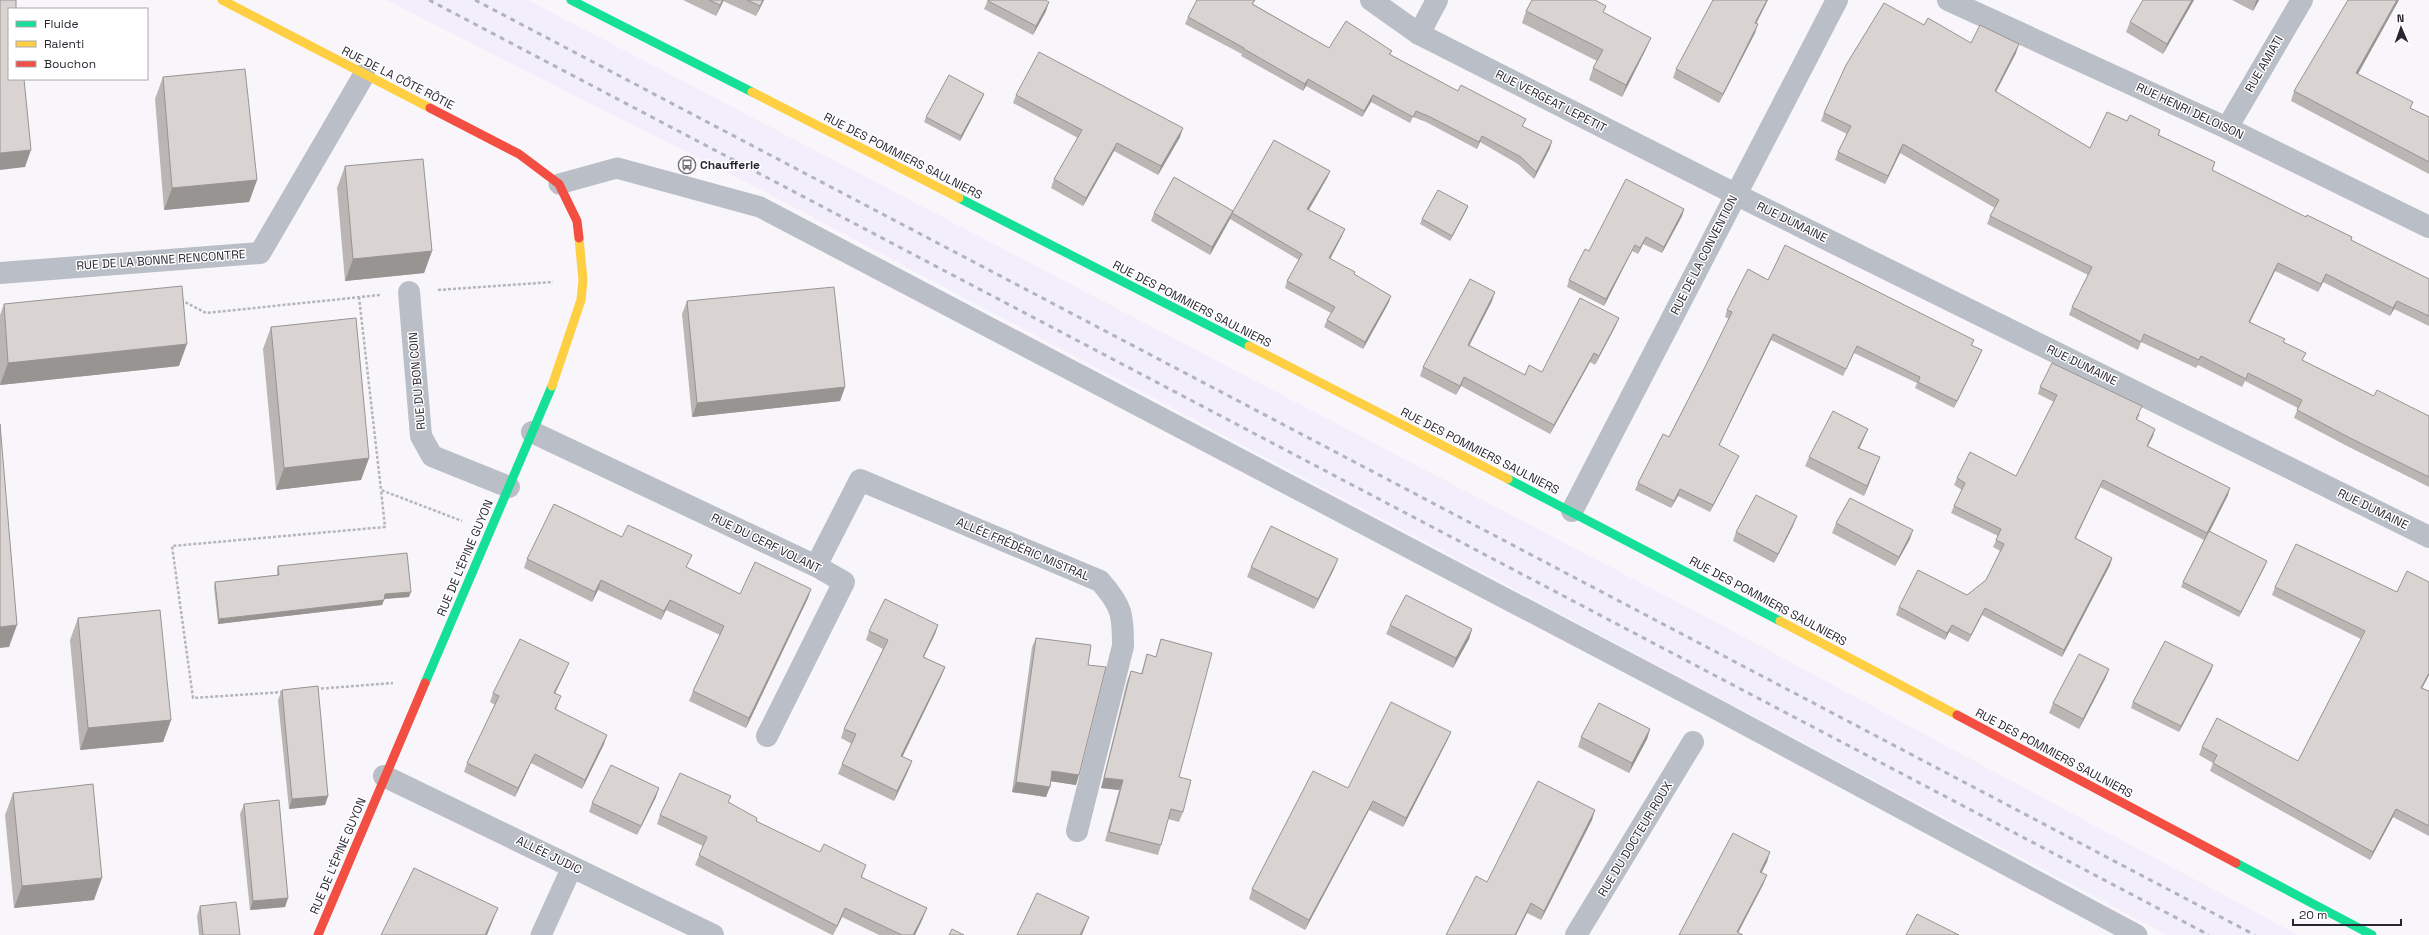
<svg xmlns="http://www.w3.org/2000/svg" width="2429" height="935" font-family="'Space Grotesk',sans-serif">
<rect width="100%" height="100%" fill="#f8f6fa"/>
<polygon fill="#f3eefc" points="386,0 528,0 1727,628 2298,935 2167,935 744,181"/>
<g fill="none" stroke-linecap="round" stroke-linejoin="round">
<g stroke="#b4b6be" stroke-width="2.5" stroke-dasharray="3 2" stroke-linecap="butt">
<polyline points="438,290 553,282"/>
<polyline points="359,297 381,490 462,521"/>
<polyline points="181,300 206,313 380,295"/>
<polyline points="316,689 393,683"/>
<polyline points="283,692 193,698 172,546 385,527 381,490"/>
</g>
<g stroke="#babec7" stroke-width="21">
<polyline points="559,184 617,168 760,207 1714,708 2137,935"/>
<polyline points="541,935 572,867"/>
</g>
<g stroke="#babec7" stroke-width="22">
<polyline points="1371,0 1419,34 1753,203 2429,537"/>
<polyline points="1948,0 2227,128 2429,227"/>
<polyline points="1419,34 1437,0"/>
<polyline points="2227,128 2302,0"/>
<polyline points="0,273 260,253 364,75"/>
<polyline points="409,292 421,436 432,456 509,487"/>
<polyline points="532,432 816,566 844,582 767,736"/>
<polyline points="1572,511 1837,0"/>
<path d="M816 566 860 480 1100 581C1122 606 1123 614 1123 646L1077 831"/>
<polyline points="384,776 713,935"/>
<polyline points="1576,935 1693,742"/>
</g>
<g stroke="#16e098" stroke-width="9">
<polyline points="571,0 752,92"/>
<polyline points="959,198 1249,346"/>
<polyline points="1508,479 1780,621"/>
<polyline points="425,683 552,386"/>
<polyline points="2236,863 2372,935"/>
</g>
<g stroke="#ffcf43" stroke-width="9">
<polyline points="222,0 430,108"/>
<polyline points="752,92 959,198"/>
<polyline points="1249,346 1508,479"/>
<polyline points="552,386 581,300 583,280 579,238"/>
<polyline points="1780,621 1957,715"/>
</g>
<g stroke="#f24e42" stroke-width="9">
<polyline points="430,108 519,154 559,184 577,221 579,238"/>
<polyline points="1957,715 2236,863"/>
<polyline points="318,935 425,683"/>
</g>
<g stroke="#b1b4bb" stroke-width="3" stroke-dasharray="5 5" stroke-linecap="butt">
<polyline points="429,0 2209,935"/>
<polyline points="475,0 2255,935"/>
</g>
</g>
<g fill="#bbb5b4">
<polygon points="683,0 764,0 756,16 723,1 716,16"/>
<polygon points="988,0 1046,11 1033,35 984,9"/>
<polygon points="1197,0 1255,0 1253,4 1329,48 1392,51 1390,55 1523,126 1550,148 1534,179 1518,164 1480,142 1477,149 1426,122 1413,117 1410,123 1371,102 1362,117 1306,86 1303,91 1241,56 1242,54 1185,24 1188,17"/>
<polygon points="2194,0 2163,54 2126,32 2130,22"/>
<polygon points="2232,0 2259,0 2253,11"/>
<polygon points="1526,11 1604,13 1646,49 1622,97 1589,80 1593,68 1597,61 1522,23"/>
<polygon points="1756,23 1755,33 1719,103 1673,78 1676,69"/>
<polygon points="1924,25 1971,43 2016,53 1996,92 2090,148 2127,121 2160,130 2159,135 2215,162 2212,170 2306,217 2352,237 2351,240 2429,279 2429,326 2394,309 2390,316 2323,282 2318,292 2275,271 2250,322 2284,342 2303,361 2374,396 2429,416 2429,487 2349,447 2294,418 2298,408 2245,381 2242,387 2198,365 2196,368 2141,342 2138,350 2069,315 2072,307 2088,275 1987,224 1990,216 1995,208 1900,153 1885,184 1835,160 1838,152 1847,134 1821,121 1824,113"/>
<polygon points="2358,74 2410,108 2429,117 2429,174 2291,101 2294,91"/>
<polygon points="163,77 257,180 249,202 164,210 155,99"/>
<polygon points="984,94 982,99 960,141 924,122 926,117"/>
<polygon points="1016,95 1180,137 1158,175 1114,151 1083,206 1051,188 1054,179 1078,138 1013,103"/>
<polygon points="345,166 432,251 424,273 345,281 337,188"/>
<polygon points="1330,171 1327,178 1309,210 1342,236 1330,259 1354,274 1389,302 1363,349 1324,327 1327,320 1331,313 1285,288 1287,281 1299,260 1230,219 1210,255 1151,221 1154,213 1233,211"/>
<polygon points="1468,206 1466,211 1450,241 1420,224 1422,219"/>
<polygon points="1684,209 1682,216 1662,253 1643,244 1638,254 1632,251 1604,306 1567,287 1569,280 1589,251"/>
<polygon points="1768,280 1974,340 1972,345 1979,357 1954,408 1915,388 1917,383 1854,353 1843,376 1771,340 1719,445 1736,462 1710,512 1678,496 1671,508 1635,490 1638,483 1669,437 1705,367 1729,319 1725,317 1727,310"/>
<polygon points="687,301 845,387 840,401 692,417 682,314"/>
<polygon points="1492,301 1469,345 1525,375 1542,372 1619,318 1615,327 1595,365 1590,362 1550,434 1461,386 1456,395 1420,376 1423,367"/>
<polygon points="4,304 179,366 0,385 0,315"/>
<polygon points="271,327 369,458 361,480 276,490 263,349"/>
<polygon points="2040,387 2140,414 2137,420 2153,436 2147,447 2228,495 2209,531 2265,566 2239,617 2181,587 2183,582 2204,540 2100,487 2076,538 2112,558 2110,565 2062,657 1982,615 1968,642 1949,632 1945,640 1896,615 1899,607 1967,595 1986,580 2000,551 1993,547 1998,536 1951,513 1954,506 1962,490 1954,485 1957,478 2016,476 2054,402 2038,394"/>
<polygon points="1868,429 1864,438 1859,449 1876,467 1864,496 1805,466 1809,457"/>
<polygon points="1836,523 1910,539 1895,566 1832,533"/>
<polygon points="1793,526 1774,563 1733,541 1736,532"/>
<polygon points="527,559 687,567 740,594 811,589 808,598 746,728 689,701 693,691 720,635 666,610 661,620 598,590 592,602 524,568"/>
<polygon points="278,566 409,597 384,599 382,605 218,624 214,587 215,582 277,575 277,570"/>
<polygon points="1251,567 1334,569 1314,609 1247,577"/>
<polygon points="2429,582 2429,675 2422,688 2429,691 2429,836 2393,817 2370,860 2210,771 2213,763 2199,755 2202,747 2298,761 2361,639 2272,595 2275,587 2397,592"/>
<polygon points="78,618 171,720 163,742 80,750 70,640"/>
<polygon points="938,625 935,634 924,657 945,667 941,677 902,757 912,761 908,771 894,801 838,774 842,764 852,744 841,738 844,729 883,649 866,640 869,631"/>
<polygon points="1390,625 1472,629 1469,639 1453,668 1386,634"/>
<polygon points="1036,638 1088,665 1076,785 1051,781 1046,797 1012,792 1032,647"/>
<polygon points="1161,639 1179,777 1183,812 1179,822 1168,819 1161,845 1158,855 1105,841 1119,790 1101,788 1127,681 1131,671 1141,674 1147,654 1156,657"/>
<polygon points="2213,665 2211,671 2179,732 2131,708 2133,702"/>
<polygon points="2109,669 2105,679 2079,729 2049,713 2053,703"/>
<polygon points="565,672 555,693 558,705 556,709 604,744 582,789 531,763 515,797 464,772 467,763 495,705 490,702 493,693"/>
<polygon points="282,690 328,796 325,805 289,809 278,700"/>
<polygon points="1650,729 1647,739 1629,773 1578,747 1581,737"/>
<polygon points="1451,732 1447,741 1403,827 1369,810 1305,930 1249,899 1252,889 1348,788"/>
<polygon points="13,793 94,900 14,908 5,815"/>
<polygon points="656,797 637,835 589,812 592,803"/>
<polygon points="729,802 756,821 863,874 862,877 923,918 915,935 879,935 842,917 833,935 832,935 695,865 703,846 657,824 660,815"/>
<polygon points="244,804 288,898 285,907 250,910 240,814"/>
<polygon points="1592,820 1541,920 1527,913 1516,935 1446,935 1487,882"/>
<polygon points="200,906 240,935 199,935 197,916"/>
</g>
<g fill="#989492">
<polygon points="723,0 724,0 716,16 720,5"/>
<polygon points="763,0 764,0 756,16 760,6"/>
<polygon points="1767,0 1768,0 1752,32 1755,23"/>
<polygon points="2192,0 2194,0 2163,54 2167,44"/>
<polygon points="2257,0 2259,0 2253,11 2256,1"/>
<polygon points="2397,0 2399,0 2353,83 2356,73"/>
<polygon points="1049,2 1046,11 1033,35 1036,26"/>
<polygon points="1758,24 1755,33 1719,103 1723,94"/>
<polygon points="1651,38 1646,49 1622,97 1626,85"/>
<polygon points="2019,44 2016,53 1992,99 1995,91"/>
<polygon points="1308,79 1306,86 1303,91 1305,84"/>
<polygon points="984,94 982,99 960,141 961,136"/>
<polygon points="1373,95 1371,102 1362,117 1364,111"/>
<polygon points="1183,128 1180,137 1158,175 1161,166"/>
<polygon points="1482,136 1480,142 1477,149 1479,142"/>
<polygon points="1552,141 1550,148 1534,179 1536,172"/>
<polygon points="1117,143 1114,151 1083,206 1086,198"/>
<polygon points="1903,144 1900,153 1885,184 1888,176"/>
<polygon points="31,150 25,167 0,170 0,153"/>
<polygon points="1330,171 1327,178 1305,216 1307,209"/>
<polygon points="257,180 249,202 164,210 172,188"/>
<polygon points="1468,206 1466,211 1450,241 1452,236"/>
<polygon points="1684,209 1682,216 1662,253 1664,247"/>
<polygon points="1233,211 1230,219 1210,255 1212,247"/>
<polygon points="1345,229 1342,236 1327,265 1329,258"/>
<polygon points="1646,237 1643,244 1638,254 1640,248"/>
<polygon points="1635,245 1632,251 1604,306 1606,299"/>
<polygon points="432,251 424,273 345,281 353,259"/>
<polygon points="2278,263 2275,271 2246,330 2249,322"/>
<polygon points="2326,274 2323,282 2318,292 2321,284"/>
<polygon points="1495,292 1492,301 1465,354 1468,345"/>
<polygon points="1391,296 1389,302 1363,349 1365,342"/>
<polygon points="2397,301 2394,309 2390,316 2393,308"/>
<polygon points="1619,318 1615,327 1595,365 1599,356"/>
<polygon points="1773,334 1771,340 1716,452 1719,445"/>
<polygon points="187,344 179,366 0,385 8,363"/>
<polygon points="1982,350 1979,357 1954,408 1957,401"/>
<polygon points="1594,353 1590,362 1550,434 1554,425"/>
<polygon points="1464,377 1461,386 1456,395"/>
<polygon points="845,387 840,401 692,417 697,403"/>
<polygon points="1868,429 1864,438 1855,458 1858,448"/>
<polygon points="2155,429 2153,436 2144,454 2147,446"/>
<polygon points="1739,456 1736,462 1710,512 1713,505"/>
<polygon points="1880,457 1876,467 1864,496 1867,486"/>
<polygon points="369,458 361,480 276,490 284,468"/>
<polygon points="2103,480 2100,487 2072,545 2075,538"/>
<polygon points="2230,488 2228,495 2205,541 2207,533"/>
<polygon points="1680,489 1678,496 1671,508 1674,501"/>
<polygon points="1797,516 1793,526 1774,563 1778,554"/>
<polygon points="1913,530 1910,539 1895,566 1899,557"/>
<polygon points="2112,558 2110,565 2062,657 2064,650"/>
<polygon points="1338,559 1334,569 1314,609 1318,599"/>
<polygon points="2267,561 2265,566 2239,617 2241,612"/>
<polygon points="601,580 598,590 592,602 595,592"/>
<polygon points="811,589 808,598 746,728 749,718"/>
<polygon points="411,592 409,597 383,599 385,594"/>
<polygon points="384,600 382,605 218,624 219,619"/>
<polygon points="670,600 666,610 661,620 664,611"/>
<polygon points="1985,608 1982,615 1968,642 1971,635"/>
<polygon points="17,625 9,647 0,648 0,627"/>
<polygon points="938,625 935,634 919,666 923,657"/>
<polygon points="1952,625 1949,632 1945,640 1947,633"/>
<polygon points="1472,629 1469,639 1453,668 1456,658"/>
<polygon points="569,663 565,672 551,702 554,693"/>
<polygon points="2213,665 2211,671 2179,732 2181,726"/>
<polygon points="945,667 941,677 898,766 901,756"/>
<polygon points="2109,669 2105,679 2079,729 2083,719"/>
<polygon points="2429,673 2429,675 2418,696 2421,688"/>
<polygon points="171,720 163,742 80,750 88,728"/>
<polygon points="1650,729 1647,739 1629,773 1632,763"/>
<polygon points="1451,732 1447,741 1403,827 1406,818"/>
<polygon points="607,735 604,744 582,789 585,780"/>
<polygon points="535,754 531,763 515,797 518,788"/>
<polygon points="912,761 908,771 894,801 897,791"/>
<polygon points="1052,771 1079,775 1076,785 1049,781"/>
<polygon points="1104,778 1123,780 1119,790 1101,788"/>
<polygon points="1016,782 1050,787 1046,797 1012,792"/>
<polygon points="659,788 656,797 637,835 641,826"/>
<polygon points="328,796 325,805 289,809 292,799"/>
<polygon points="1373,801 1369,810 1305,930 1309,920"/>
<polygon points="2396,809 2393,817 2370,860 2373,852"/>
<polygon points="1595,810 1592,820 1541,920 1544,911"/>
<polygon points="1770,852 1767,862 1757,882 1760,872"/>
<polygon points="1767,875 1763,885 1737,935 1737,932"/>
<polygon points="102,878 94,900 14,908 22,886"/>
<polygon points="288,898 285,907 250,910 253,901"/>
<polygon points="1531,903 1527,913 1516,935 1515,935"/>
<polygon points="498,908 491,925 487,935 485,935"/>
<polygon points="845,908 842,917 833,935"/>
<polygon points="927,908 923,918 915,935 913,935"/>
<polygon points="1089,917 1082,935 1080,935"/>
</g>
<g fill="#d9d3d1" stroke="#989492">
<polygon points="0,0 16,0 16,9 9,9 9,79 24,79 31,150 0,153"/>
<polygon points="709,0 723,0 720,5"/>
<polygon points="747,0 763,0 760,6"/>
<polygon points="988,0 1045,0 1049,2 1036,26 988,1"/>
<polygon points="1197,0 1255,0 1252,4 1329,48 1346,21 1392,51 1389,54 1458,91 1461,85 1526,119 1522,126 1552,141 1536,172 1521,157 1482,136 1479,142 1428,116 1416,111 1413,117 1373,95 1364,111 1308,79 1305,84 1244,49 1244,48 1188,17"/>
<polygon points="1532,0 1595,0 1606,6 1603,12 1651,38 1626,85 1593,68 1603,50 1526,11"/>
<polygon points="1713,0 1767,0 1755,23 1758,24 1723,94 1676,69"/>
<polygon points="2143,0 2192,0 2167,44 2130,22"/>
<polygon points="2348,0 2397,0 2356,73 2413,102 2410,108 2429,117 2429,162 2294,91"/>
<polygon points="1884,3 1924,25 1928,18 1971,43 1980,25 2019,44 1995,91 2090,148 2107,112 2127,121 2130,115 2160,130 2158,135 2215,162 2212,170 2306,217 2307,215 2352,237 2351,240 2429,279 2429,316 2397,301 2393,308 2326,274 2321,284 2278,263 2249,322 2285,339 2283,342 2306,353 2302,360 2374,396 2377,390 2429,416 2429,477 2352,439 2297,410 2302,400 2248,373 2246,379 2201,356 2199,360 2144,334 2141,342 2072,307 2092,267 1990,216 1999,200 1903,144 1888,176 1838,152 1851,126 1824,113 1846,65"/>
<polygon points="1039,52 1183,128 1161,166 1117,143 1086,198 1054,179 1082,130 1016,95"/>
<polygon points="245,69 257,180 172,188 163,77"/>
<polygon points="949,75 984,94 961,136 926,117"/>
<polygon points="1274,140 1330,171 1307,209 1345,229 1329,258 1355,272 1354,274 1391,296 1365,342 1327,320 1335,307 1287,281 1302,254 1232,213"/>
<polygon points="423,159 432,251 353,259 345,166"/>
<polygon points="1174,177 1233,211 1212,247 1154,213"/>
<polygon points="1626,179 1684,209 1664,247 1646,237 1640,248 1635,245 1606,299 1569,280 1585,249 1589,251"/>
<polygon points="1438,190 1468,206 1452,236 1422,219"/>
<polygon points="1785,245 1974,340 1971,345 1982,350 1957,401 1918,382 1920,377 1857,346 1846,369 1773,334 1719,445 1739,456 1713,505 1680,489 1674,501 1638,483 1663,434 1669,437 1705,367 1732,312 1727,310 1748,269 1768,280"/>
<polygon points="1470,279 1495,292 1468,345 1525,375 1529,365 1542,372 1580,298 1619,318 1599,356 1594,353 1554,425 1464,377 1460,386 1423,367"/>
<polygon points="182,286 187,344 8,363 4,304"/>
<polygon points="834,287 845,387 697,403 687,301"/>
<polygon points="356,318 369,458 284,468 271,327"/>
<polygon points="2052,363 2142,406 2136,419 2155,429 2147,446 2230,488 2207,533 2103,480 2075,538 2112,558 2064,650 1985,608 1971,635 1952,625 1947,633 1899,607 1918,570 1967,595 1986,580 2004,544 1996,540 2001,529 1954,506 1965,483 1957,478 1970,452 2016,476 2057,395 2040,387"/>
<polygon points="1833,411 1868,429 1858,448 1880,457 1867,486 1809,457"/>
<polygon points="0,424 17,625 0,627"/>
<polygon points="1756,495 1797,516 1778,554 1736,532"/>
<polygon points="1850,498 1913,530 1899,557 1836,523"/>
<polygon points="554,504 622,537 628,525 692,555 686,567 740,594 755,562 811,589 749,718 693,691 724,626 670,600 664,611 601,580 595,592 527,559"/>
<polygon points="1271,526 1338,559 1318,599 1251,567"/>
<polygon points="2209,531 2267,561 2241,612 2183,582"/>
<polygon points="2296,544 2397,592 2407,571 2429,582 2429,673 2421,688 2429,691 2429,826 2396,809 2373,852 2213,763 2217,755 2202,747 2217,718 2298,761 2365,631 2275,587"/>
<polygon points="407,553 411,592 385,594 384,600 219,619 215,582 279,575 278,566"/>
<polygon points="1406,595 1472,629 1456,658 1390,625"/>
<polygon points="885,599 938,625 923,657 945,667 901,756 912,761 897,791 842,764 856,734 844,729 888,640 869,631"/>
<polygon points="160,610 171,720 88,728 78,618"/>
<polygon points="1036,638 1091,645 1088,665 1106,667 1079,775 1052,771 1050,787 1016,782"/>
<polygon points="520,639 569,663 554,693 561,696 555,709 607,735 585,780 535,754 518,788 467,763 499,696 493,693"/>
<polygon points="1161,639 1212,653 1179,777 1191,780 1183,812 1171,809 1161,845 1109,832 1123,780 1104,778 1131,671 1142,674 1147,654 1156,657"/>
<polygon points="2165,641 2213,665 2181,726 2133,702"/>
<polygon points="2079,654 2109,669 2083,719 2053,703"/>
<polygon points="318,686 328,796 292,799 282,690"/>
<polygon points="1391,702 1451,732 1406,818 1373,801 1309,920 1252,889 1313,771 1348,788"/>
<polygon points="1599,703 1650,729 1632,763 1581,737"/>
<polygon points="611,765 659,788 641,826 592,803"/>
<polygon points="680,773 731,796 728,802 757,818 756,821 820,852 824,844 866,865 861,877 927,908 913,935 902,935 845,908 837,926 699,855 707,837 660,815"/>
<polygon points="1538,781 1595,810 1544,911 1531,903 1515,935 1446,935 1476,876 1487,882"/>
<polygon points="93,784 102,878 22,886 13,793"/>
<polygon points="279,800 288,898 253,901 244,804"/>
<polygon points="1733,833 1770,852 1760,872 1767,875 1737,932 1743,935 1679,935"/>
<polygon points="414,868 498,908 485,935 381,935"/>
<polygon points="1037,893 1089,917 1080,935 1017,935"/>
<polygon points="236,902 240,935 203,935 200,906"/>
<polygon points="1917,914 1959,935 1906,935"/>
<polygon points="952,929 964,935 949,935"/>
</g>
<defs>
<symbol id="bus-ring" viewBox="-11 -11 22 22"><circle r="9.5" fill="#fff" stroke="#726f77" stroke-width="1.5"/><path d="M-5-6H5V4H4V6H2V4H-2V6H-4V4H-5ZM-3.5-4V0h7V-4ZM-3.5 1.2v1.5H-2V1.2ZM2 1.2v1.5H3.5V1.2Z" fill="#726f77"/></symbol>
</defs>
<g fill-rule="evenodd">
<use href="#bus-ring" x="677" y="155" width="20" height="20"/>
</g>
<g text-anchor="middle" stroke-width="3" stroke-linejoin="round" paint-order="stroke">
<g font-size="12" fill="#2a2631" stroke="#fff">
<text transform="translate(2264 64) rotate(-60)" y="4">RUE AMIATI</text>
<text transform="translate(398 78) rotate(27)" y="4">RUE DE LA CÔTE RÔTIE</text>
<text transform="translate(1551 101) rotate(27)" y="4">RUE VERGEAT LEPETIT</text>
<text transform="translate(2190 111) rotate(25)" y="4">RUE HENRI DELOISON</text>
<text transform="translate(903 156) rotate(27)" y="4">RUE DES POMMIERS SAULNIERS</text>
<text transform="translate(1792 222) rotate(26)" y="4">RUE DUMAINE</text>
<text transform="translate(1704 255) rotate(-63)" y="4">RUE DE LA CONVENTION</text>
<text transform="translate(161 260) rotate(-4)" y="4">RUE DE LA BONNE RENCONTRE</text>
<text transform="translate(1192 304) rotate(27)" y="4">RUE DES POMMIERS SAULNIERS</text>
<text transform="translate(2082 365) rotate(26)" y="4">RUE DUMAINE</text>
<text transform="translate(417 381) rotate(-95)" y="4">RUE DU BON COIN</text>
<text transform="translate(1480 451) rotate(27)" y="4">RUE DES POMMIERS SAULNIERS</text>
<text transform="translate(2373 509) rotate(26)" y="4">RUE DUMAINE</text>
<text transform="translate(766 543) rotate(26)" y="4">RUE DU CERF VOLANT</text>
<text transform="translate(1023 549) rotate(23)" y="4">ALLÉE FRÉDÉRIC MISTRAL</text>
<text transform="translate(465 558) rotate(-67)" y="4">RUE DE L'ÉPINE GUYON</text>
<text transform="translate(1768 601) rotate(28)" y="4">RUE DES POMMIERS SAULNIERS</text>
<text transform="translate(2054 753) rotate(28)" y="4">RUE DES POMMIERS SAULNIERS</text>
<text transform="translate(1635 839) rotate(-59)" y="4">RUE DU DOCTEUR ROUX</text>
<text transform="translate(549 855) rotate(26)" y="4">ALLÉE JUDIC</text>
<text transform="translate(338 856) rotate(-67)" y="4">RUE DE L'ÉPINE GUYON</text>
</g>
<g font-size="12" font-weight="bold" fill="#2a2631" stroke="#fff" text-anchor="start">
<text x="700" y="169">Chaufferie</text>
</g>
</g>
<rect x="8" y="8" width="140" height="72" fill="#ffffff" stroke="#aaa8ad"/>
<rect x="16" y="21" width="20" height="6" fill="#16e098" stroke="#aaa8ad"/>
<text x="44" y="28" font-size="12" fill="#2a2631">Fluide</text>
<rect x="16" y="41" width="20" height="6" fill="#ffcf43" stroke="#aaa8ad"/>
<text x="44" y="48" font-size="12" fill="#2a2631">Ralenti</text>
<rect x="16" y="61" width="20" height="6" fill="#f24e42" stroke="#aaa8ad"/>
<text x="44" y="68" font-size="12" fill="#2a2631">Bouchon</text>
<g transform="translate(2401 28) rotate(358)" stroke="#ffffff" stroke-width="3" paint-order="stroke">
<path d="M0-3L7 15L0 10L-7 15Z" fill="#2a2631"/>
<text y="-6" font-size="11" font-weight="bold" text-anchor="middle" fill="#2a2631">N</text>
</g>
<path d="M2293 919v6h108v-6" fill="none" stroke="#2a2631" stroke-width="2"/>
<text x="2299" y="919" font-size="12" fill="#2a2631" stroke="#ffffff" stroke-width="3" paint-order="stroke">20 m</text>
</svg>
